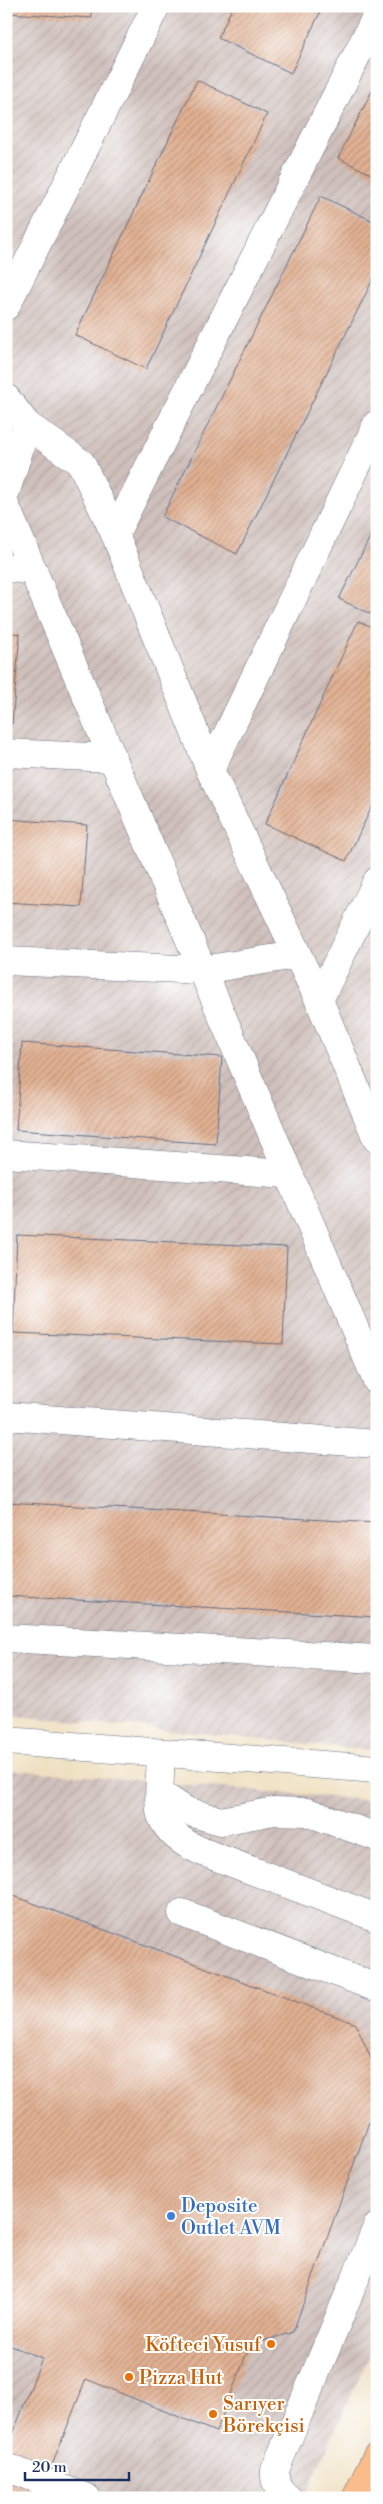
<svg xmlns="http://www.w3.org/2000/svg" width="383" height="2504" font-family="'Libre Bodoni',serif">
<defs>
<pattern id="industrial-furrows" width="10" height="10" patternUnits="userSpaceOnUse" patternTransform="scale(1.25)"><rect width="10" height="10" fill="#cfc0bb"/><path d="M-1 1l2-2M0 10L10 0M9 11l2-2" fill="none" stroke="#b1a5a3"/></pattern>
<pattern id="building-hatch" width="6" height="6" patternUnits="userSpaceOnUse" patternTransform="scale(1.25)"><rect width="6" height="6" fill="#e2b192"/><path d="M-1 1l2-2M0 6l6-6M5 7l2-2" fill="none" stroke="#b6907a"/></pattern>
</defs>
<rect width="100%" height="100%" fill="#fff"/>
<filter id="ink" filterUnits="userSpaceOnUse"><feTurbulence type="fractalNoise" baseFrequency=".02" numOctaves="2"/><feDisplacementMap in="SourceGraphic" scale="10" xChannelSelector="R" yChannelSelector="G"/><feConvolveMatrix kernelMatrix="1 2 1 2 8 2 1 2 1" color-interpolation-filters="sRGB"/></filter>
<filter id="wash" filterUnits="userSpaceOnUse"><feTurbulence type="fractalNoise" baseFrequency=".0096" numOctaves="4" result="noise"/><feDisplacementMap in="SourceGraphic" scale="20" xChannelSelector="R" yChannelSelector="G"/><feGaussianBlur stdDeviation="1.12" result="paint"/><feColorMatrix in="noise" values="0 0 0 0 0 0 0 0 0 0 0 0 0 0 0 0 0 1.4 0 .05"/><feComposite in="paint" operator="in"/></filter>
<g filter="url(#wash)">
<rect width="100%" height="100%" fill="#efe0c1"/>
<g fill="url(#industrial-furrows)">
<polygon points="6,6 377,6 377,1751 6,1714"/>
<polygon points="6,1769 377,1801 377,2339 304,2498 6,2498"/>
</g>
<g id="blocks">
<g fill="url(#building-hatch)">
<polygon points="6,6 92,6 92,18 6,13"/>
<polygon points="233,6 323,6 291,73 218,38"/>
<polygon points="197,80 267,114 146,369 75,335"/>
<polygon points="377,81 377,177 338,158"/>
<polygon points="321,196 377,223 377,271 237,554 162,517"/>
<polygon points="377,523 377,617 339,599"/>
<polygon points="358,621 377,629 377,796 346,861 265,824"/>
<polygon points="6,632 20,634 12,724 6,723"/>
<polygon points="6,819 87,825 81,907 6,902"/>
<polygon points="22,1043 222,1057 216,1144 16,1130"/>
<polygon points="17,1235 287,1247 283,1344 13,1333"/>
<polygon points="6,1502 377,1523 377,1617 6,1596"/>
<polygon points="6,1893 356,2024 377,2072 377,2100 293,2332 250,2345 216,2432 86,2379 39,2498 6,2498 6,2452 42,2358 6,2344"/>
</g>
</g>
</g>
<g filter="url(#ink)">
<use href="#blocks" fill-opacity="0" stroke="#656d81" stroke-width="1"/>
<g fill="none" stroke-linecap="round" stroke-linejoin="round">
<defs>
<g id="minor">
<polyline points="6,306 156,6"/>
<polyline points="6,398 27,425 81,463 115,534 210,770 319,1000 377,1139"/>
<polyline points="6,491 27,425"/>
<polyline points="6,507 377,1381"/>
<polyline points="115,534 377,15"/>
<polyline points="6,568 33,570"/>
<polyline points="6,753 112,758"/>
<polyline points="210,770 377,424"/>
<polyline points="6,961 202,970 296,955"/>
<polyline points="319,1000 377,881"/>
<polyline points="6,1154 288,1174"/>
<polyline points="6,1416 377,1444"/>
<polyline points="6,1638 377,1659"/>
<polyline points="6,1741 377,1769"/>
<path d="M161 1753C161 1766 157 1805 161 1815 169 1836 191 1848 211 1855L377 1918"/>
<polyline points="160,1794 186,1811 221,1821 274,1811 307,1812 377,1837"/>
<polyline points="182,1913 377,1988"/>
<polyline points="6,2467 87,2498"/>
<path d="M288 2498C278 2490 274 2483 275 2470L377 2227"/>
</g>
<polyline id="major" points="356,2498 377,2456"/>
</defs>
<use href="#minor" stroke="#656d81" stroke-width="29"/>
<use href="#major" stroke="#656d81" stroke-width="29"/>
<use href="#minor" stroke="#fff" stroke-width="28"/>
<use href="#major" stroke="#f9bc8a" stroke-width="28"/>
</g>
</g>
<circle fill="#3f7fe0" stroke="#fff" stroke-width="2" cx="171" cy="2216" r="5"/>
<g fill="#e8710a" stroke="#fff" stroke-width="2">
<circle cx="271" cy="2344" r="5"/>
<circle cx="129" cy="2377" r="5"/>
<circle cx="213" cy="2414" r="5"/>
</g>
<g text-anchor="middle" stroke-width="4" stroke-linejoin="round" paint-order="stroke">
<g font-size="19" fill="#366cbe" stroke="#fff" text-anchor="start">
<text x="181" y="2212">Deposite<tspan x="181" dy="22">Outlet AVM</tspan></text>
</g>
<g font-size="19" fill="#c56008" stroke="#fff" text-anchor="start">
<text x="261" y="2351" text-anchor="end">Köfteci Yusuf</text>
<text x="139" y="2384">Pizza Hut</text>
<text x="223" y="2410">Sarıyer<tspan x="223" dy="22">Börekçisi</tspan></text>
</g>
</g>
<rect width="383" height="2504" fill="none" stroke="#fff" stroke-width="25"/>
<path d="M25 2472v8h104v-8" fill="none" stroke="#1b2f5e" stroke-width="2.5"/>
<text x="32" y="2472" font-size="15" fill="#1b2f5e" stroke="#ffffff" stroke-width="4" paint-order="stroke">20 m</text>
</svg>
